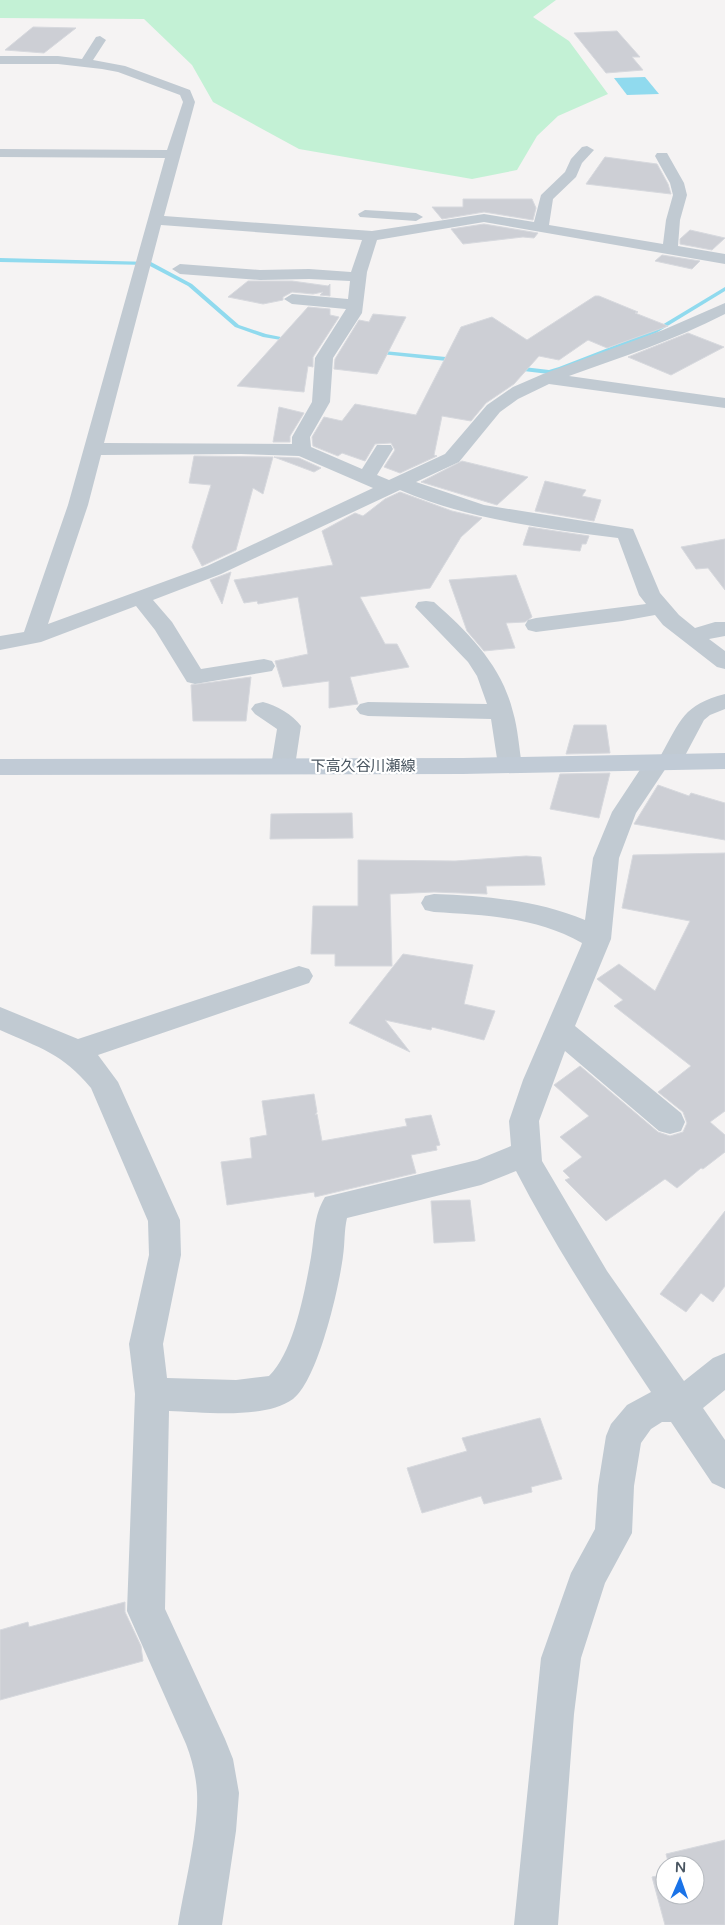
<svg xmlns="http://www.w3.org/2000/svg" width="725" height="1925" font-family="'Varela Round','Noto Sans JP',sans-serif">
<rect width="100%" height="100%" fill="#f5f3f3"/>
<polygon fill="#c3f1d5" points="0,0 556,0 533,17 569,41 608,94 558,116 537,136 517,170 472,179 299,149 213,102 192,65 144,19 0,18"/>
<polygon fill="#90daee" points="645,77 659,94 627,95 614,78"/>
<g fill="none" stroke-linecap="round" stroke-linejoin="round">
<g fill="#90daee" fill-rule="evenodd">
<polygon points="0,258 151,262 192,284 239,325 266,334 296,340 293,342 263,337 235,327 188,286 148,265 0,262"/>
<polygon points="725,287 725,291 656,333 563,369 549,374 515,370 512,368 515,366 549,370 559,367 652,331"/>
<polygon points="374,350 456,358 459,360 456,362 372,353 372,351"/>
</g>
</g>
<g fill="#cdcfd5" stroke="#d7d9de">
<polygon points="33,27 76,28 44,53 5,50"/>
<polygon points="617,31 640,57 632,57 643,70 606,73 574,33"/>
<polygon points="605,157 657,164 668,184 671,194 586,184"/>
<polygon points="463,199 532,199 536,208 533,220 484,212 442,219 432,207 463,207"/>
<polygon points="484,224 538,233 534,238 523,237 463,244 451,229"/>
<polygon points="690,230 725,238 712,250 680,244 680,239"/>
<polygon points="662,255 700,261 692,269 655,261"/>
<polygon points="248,281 292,281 328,286 330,284 330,296 320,295 323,292 313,294 292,292 283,297 283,300 263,304 228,297"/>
<polygon points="595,296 599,296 638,312 635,313 668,326 607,348 588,340 559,360 539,356 514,384 486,403 471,421 442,416 434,455 437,456 400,473 384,467 395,450 391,443 375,444 365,461 342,453 338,456 313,446 312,437 324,417 342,421 355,404 416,415 461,327 492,317 527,340"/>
<polygon points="308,307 330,309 330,315 339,317 313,357 313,367 308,366 304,392 237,386"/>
<polygon points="373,314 406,317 377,374 334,369 335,359 359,320 369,322"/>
<polygon points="688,333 724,347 671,375 628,357"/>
<polygon points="279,407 304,413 290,436 290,442 273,442"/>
<polygon points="194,456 273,457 263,494 253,488 236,550 202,566 192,547 211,485 189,483"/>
<polygon points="274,457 299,458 321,468 314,472"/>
<polygon points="462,461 528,477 497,505 421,482"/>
<polygon points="545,481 586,490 582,496 601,500 594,521 535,511"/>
<polygon points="400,492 452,511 482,518 461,537 430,588 360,597 385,644 397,644 409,667 350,677 358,704 329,708 329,681 283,687 275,661 308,654 298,597 258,604 257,601 244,603 234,580 333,565 322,531 355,513 363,516 385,499"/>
<polygon points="529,527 562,532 589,536 586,544 582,544 580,551 523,545"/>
<polygon points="725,539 725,590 708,568 696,569 681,547"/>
<polygon points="231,572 222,604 210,580"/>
<polygon points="516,575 532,617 525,622 506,623 515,648 484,651 467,631 449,580"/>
<polygon points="251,677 246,721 193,721 191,685"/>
<polygon points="574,725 606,725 610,753 566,754"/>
<polygon points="610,773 599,818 550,809 560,774"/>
<polygon points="658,785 689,796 691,793 725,803 725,840 634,824"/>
<polygon points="352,813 353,838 270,839 271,814"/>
<polygon points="725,853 725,1111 710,1122 725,1135 725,1152 703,1169 701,1168 677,1188 665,1179 606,1221 565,1180 570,1178 563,1171 582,1157 560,1137 589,1116 554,1085 580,1066 658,1132 670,1136 683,1132 687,1123 683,1112 658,1092 691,1066 614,1006 623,1000 597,979 619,964 655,991 690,921 622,908 633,855"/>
<polygon points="526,856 541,857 545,885 486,886 487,894 434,892 390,894 392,966 335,966 335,954 311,954 313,906 358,906 358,860 455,861"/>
<polygon points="403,954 473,965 464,1004 495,1011 484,1040 432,1027 431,1030 385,1020 410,1052 349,1023"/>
<polygon points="314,1094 317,1112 315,1115 317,1114 322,1141 407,1126 405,1119 431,1115 440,1145 436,1146 437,1150 411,1155 416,1173 315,1197 314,1192 227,1205 221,1162 252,1158 250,1138 267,1135 262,1101"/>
<polygon points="470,1200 475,1241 434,1243 431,1201"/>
<polygon points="725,1211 725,1286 713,1302 701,1293 686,1312 660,1294"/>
<polygon points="540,1418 562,1479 531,1487 532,1492 484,1504 481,1496 422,1513 407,1468 467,1451 462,1438"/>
<polygon points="125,1602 125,1612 141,1646 143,1661 0,1700 0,1630 28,1622 29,1627"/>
<polygon points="725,1840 725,1925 665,1925 652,1877 665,1874 665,1895 695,1895 695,1865 669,1865 666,1854"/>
</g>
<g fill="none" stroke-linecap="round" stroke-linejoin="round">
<g fill="#c1cad2" fill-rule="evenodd">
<path d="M100 36 106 40 93 60 125 66 190 90 195 102 164 216 372 231 484 214 534 222 541 195 565 172 571 159 582 147 587 146 594 150 582 163 576 177 553 199 549 225 663 244 666 220 673 195 670 183 655 156 657 153H667L684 183 687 195 680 220 678 246 725 254V264L484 222 377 240 367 272 362 313 333 358 330 402 310 437 311 447 362 469 377 445H391L393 449 377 475 389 480 445 454 487 405 513 387 543 374 663 330 725 303V314C675 340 621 357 569 376L725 398V408L549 384 518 399 500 412 459 462 416 482 484 505 633 529 660 593 679 615 695 628 715 622H725V636L709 639 725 651V669L717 667 663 625 655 615 622 621 536 632 528 630 525 625 528 620 536 618 646 604 639 595 618 538C544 528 469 520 400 490L221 574 153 600 172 622 201 669 264 659 272 661 275 666 272 671 195 684 187 682 155 630 136 606 41 642 0 650V636L24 632 68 505 165 158 0 157V149L167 150 183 102 180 95 118 72 102 69 58 64H0V56H58L82 59 96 37ZM161 225 362 240 351 272 309 269 260 270 180 264 172 269 180 274 260 280 309 279 350 281 348 299 292 294 284 299 292 304 346 309 315 358 312 402 292 437V444L104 443ZM241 454 299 456 373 488 207 566 48 624 88 505 101 455Z"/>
<polygon points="365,210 416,213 423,217 416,221 360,217 358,214"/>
<path d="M426 601 434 602C469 633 502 666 513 712 518 729 519 748 522 765L519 771 510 773 501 771 498 765 491 719 368 716 360 714 356 709 360 704 368 702 487 704 477 676 468 662 415 607 418 602Z"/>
<path d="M725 694V709L710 715 704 720 679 767 666 768 636 813 619 858 611 939 575 1026 681 1113 685 1122 681 1131 670 1134 659 1131 565 1051 539 1121 542 1161 607 1271 684 1381 713 1358 725 1353V1390L703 1408 725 1440V1489L712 1483 671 1422H662L651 1429 641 1443 634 1486 632 1533 605 1583 581 1658 574 1714 558 1925H514L541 1658 571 1573 595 1529 598 1486 606 1436 611 1424 627 1405 651 1392C603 1320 556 1248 516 1171L481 1185 347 1218C344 1231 345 1243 343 1256 339 1288 318 1380 293 1399 264 1420 203 1412 169 1411L165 1609 225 1739 233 1759 239 1793 236 1831 222 1925H178C184 1887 199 1830 197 1792 196 1776 192 1759 186 1744L127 1611 135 1394 129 1344 149 1255 148 1221 91 1088C62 1053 40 1048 0 1030V1007L78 1039 299 966 309 969 313 976 309 983 98 1055 118 1082 180 1220 181 1255 163 1344 167 1378 236 1380 269 1376C294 1352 305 1290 311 1257 315 1235 313 1217 325 1197L477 1160 511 1146 509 1121 523 1080 581 946 582 943C536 917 485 915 434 912L425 910 421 903 425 896 434 894C486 896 536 900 585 920L593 858 612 812 649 756 661 755C681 720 683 705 725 694Z"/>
<path d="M263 702C276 705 293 715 301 726L295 766 292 772 283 774 274 772 271 766 277 729 255 714 251 709 255 704Z"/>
</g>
<polygon fill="#c1cbd6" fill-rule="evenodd" points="725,753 725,769 463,774 0,775 0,759 463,758"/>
</g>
<g text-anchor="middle" stroke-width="4.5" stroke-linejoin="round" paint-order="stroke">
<g font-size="15" fill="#4a5661" stroke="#fff">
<text x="363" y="771">下高久谷川瀬線</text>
</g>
</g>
<g transform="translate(680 1880) rotate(2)"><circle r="24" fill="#ffffff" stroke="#b7bbc0"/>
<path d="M0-4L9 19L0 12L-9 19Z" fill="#1a73e8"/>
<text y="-8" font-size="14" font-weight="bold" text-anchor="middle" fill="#4a5661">N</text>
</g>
</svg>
